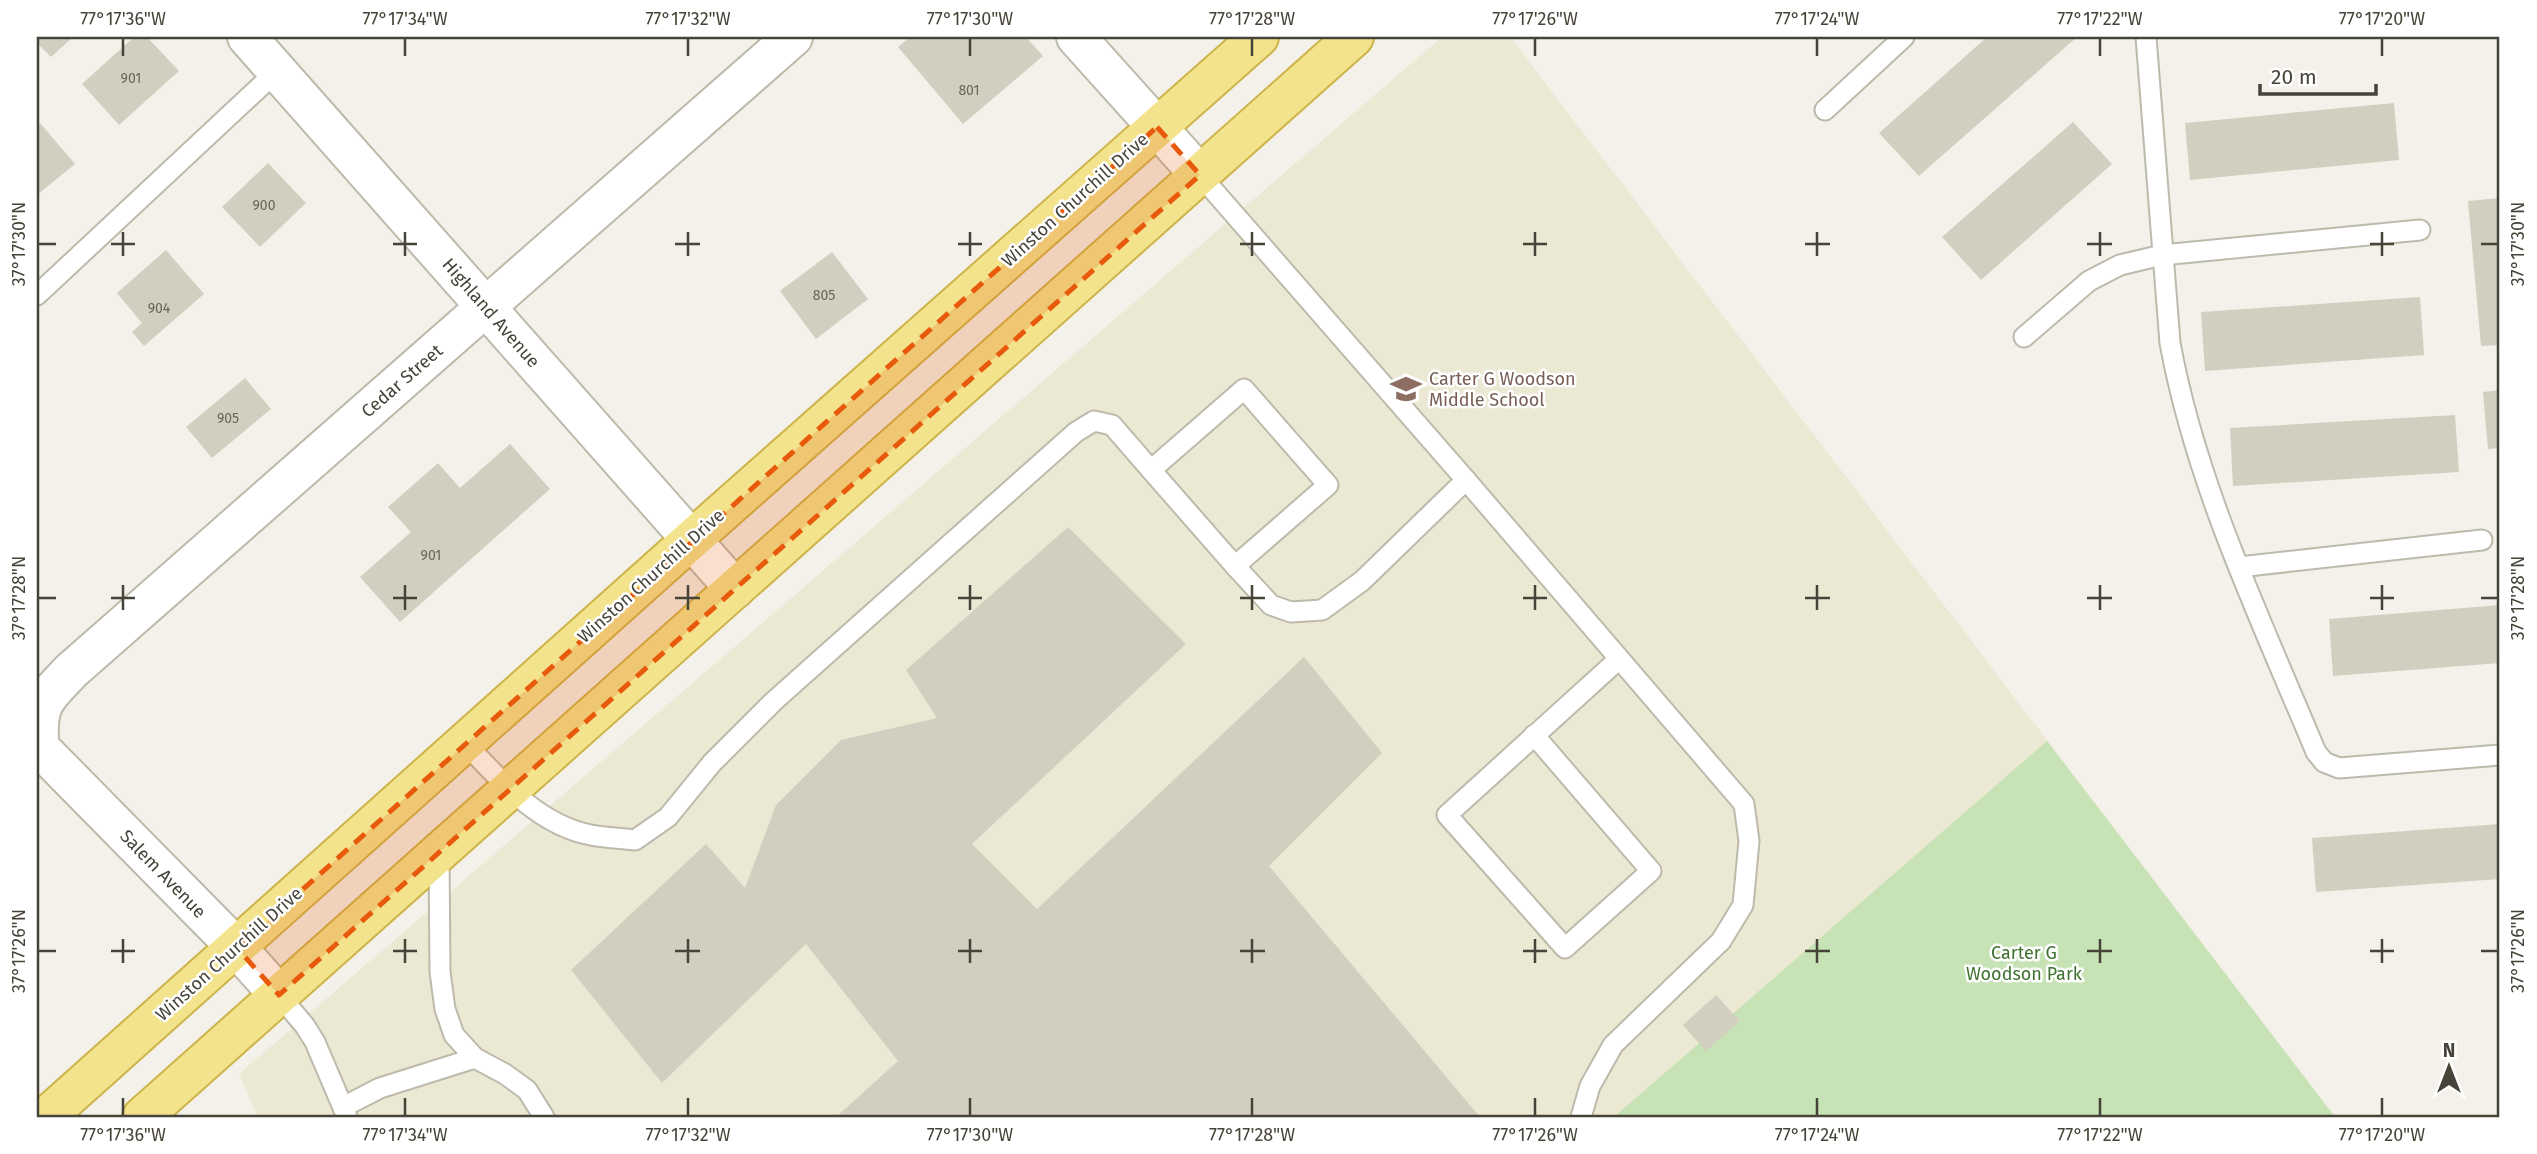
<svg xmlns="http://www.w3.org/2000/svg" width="2537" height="1154" font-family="'Fira Sans',sans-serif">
<rect width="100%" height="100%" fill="#f3f1e9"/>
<polygon fill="#ebe8d4" points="1442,37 1510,37 2335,1117 258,1117 239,1074"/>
<polygon fill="#c7e3b6" points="2047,741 2335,1117 1614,1117"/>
<g fill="#d3cfc0">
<polygon points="37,37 73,37 51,57 37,43"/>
<polygon points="134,37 147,37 179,71 119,125 82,84"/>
<polygon points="910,37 1026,37 1043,56 963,124 898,47"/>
<polygon points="1987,37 2077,37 1919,176 1879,133"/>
<polygon points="2394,103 2399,160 2190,180 2185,123"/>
<polygon points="2073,122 2112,164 1981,280 1942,237"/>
<polygon points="40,123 75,164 37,195 37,126"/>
<polygon points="268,163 306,203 260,247 222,207"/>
<polygon points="2500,198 2500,345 2481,346 2468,201"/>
<polygon points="166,250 204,294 144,346 132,332 142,323 117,293"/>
<polygon points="832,252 868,299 816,339 780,291"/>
<polygon points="2420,297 2424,355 2205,371 2201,312"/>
<polygon points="245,378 271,409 212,458 186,427"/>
<polygon points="2500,390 2500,448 2488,449 2483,392"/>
<polygon points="2455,415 2459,472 2233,486 2230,428"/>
<polygon points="510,444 550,489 400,622 360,577 411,532 388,507 438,463 460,488"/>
<polygon points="1068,527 1186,644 972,844 1037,909 1304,657 1382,753 1269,866 1480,1117 836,1117 898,1061 806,944 662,1083 571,970 706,844 745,888 776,805 841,740 937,718 906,670"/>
<polygon points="2500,605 2500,663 2333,676 2329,619"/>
<polygon points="2500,824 2500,879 2316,892 2312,838"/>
<polygon points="1716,995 1740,1021 1706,1051 1683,1025"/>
</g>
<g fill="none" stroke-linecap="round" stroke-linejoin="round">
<defs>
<g id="service">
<path d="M2146 37 2170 343C2196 485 2261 620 2316 752L2324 762 2339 768 2500 755"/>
<polyline points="1825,110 1904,37"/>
<polyline points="1200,175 1466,480 1744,804 1749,841 1743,905 1721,941 1613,1045 1590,1086 1581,1117"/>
<polyline points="37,295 277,71"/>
<polyline points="2024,337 2089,281 2120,265 2162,255 2420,230"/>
<polygon points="1244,389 1328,485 1235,566 1151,470"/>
<polyline points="1235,566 1271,605 1291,612 1322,610 1362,581 1466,480"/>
<polyline points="2239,567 2482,540"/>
<polyline points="1534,735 1651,871 1565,948 1447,815 1619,659"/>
<path d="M465 743C500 780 538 825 591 835 605 838 620 838 635 840L668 817 712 763 774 701 1076 432 1094 421 1112 425 1151 470"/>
<polyline points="439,854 440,972 445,1009 454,1035 475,1058 505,1074 527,1090 544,1117"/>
<polyline points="279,995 305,1026 315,1042 347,1117"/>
<polyline points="343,1107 380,1088 475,1058"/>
</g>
<g id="minor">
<polyline points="247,37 735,589"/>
<polyline points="1076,37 1200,175"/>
<path d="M39 739C37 702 47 697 71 671L793 37"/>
<polyline points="46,754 237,948 279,995"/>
</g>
<g id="trunk">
<polyline points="46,1117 691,540 1259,37"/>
<polyline points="142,1117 1354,37"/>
</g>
</defs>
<use href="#service" stroke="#bdbaac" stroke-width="23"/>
<use href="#minor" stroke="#bdbaac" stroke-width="42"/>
<use href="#trunk" stroke="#ceb348" stroke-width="42"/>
<use href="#service" stroke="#fff" stroke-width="19"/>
<use href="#minor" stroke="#fff" stroke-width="38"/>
<use href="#trunk" stroke="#f2e38c" stroke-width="38"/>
</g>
<path fill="#e8590c" fill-opacity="0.2" stroke="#e8590c" stroke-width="5" stroke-dasharray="14 9" stroke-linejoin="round" d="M1157 127 1200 175 279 995 237 948Z"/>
<path fill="none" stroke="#464338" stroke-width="2.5" d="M123 38V56M405 38V56M688 38V56M970 38V56M1252 38V56M1535 38V56M1817 38V56M2100 38V56M2382 38V56M123 232V256M405 232V256M688 232V256M970 232V256M1252 232V256M1535 232V256M1817 232V256M2100 232V256M2382 232V256M38 244H56M111 244H135M393 244H417M675 244H700M958 244H982M1240 244H1265M1523 244H1547M1805 244H1830M2087 244H2112M2370 244H2394M2481 244H2498M123 585V610M405 585V610M688 585V610M970 585V610M1252 585V610M1535 585V610M1817 585V610M2100 585V610M2382 585V610M38 598H56M111 598H135M393 598H417M675 598H700M958 598H982M1240 598H1265M1523 598H1547M1805 598H1830M2087 598H2112M2370 598H2394M2481 598H2498M123 939V963M405 939V963M688 939V963M970 939V963M1252 939V963M1535 939V963M1817 939V963M2100 939V963M2382 939V963M38 951H56M111 951H135M393 951H417M675 951H700M958 951H982M1240 951H1265M1523 951H1547M1805 951H1830M2087 951H2112M2370 951H2394M2481 951H2498M123 1098V1116M405 1098V1116M688 1098V1116M970 1098V1116M1252 1098V1116M1535 1098V1116M1817 1098V1116M2100 1098V1116M2382 1098V1116"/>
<defs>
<symbol id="school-bare" viewBox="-9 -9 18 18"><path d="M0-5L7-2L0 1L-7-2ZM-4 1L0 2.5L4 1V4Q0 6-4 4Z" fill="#8d6e63" stroke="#fff" stroke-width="2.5" paint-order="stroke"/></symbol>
</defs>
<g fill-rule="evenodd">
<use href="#school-bare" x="1384" y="367" width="44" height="44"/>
</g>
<g text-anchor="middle" stroke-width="5" stroke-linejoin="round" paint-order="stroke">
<g font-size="14" fill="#69665a">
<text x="131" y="83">901</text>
<text x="969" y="95">801</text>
<text x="264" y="210">900</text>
<text x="824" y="300">805</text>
<text x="159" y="313">904</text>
<text x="228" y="423">905</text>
<text x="431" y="560">901</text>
</g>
<g font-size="18" fill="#464338" stroke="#fff">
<text transform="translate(1075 200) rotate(-42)" y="6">Winston Churchill Drive</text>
<text transform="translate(491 313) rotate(49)" y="6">Highland Avenue</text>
<text transform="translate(402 381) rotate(-41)" y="6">Cedar Street</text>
<text transform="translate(651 576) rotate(-42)" y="6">Winston Churchill Drive</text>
<text transform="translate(163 874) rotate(46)" y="6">Salem Avenue</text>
<text transform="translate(229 954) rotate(-42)" y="6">Winston Churchill Drive</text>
</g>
<g font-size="18" fill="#785e54" stroke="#fff" text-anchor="start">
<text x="1429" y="385">Carter G Woodson<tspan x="1429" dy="21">Middle School</tspan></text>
</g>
<g font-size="18" fill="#3f7231" stroke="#fff">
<text x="2024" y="959">Carter G<tspan x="2024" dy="21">Woodson Park</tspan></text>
</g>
</g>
<rect width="2537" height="1154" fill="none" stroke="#ffffff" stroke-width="77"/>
<g transform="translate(2449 1067)" stroke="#ffffff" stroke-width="5" paint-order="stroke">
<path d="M0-5L12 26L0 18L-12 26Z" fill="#464338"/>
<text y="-10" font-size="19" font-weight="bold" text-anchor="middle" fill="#464338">N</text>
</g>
<path d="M2260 84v10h116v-10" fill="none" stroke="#464338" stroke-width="3.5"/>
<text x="2271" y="84" font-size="21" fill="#464338" stroke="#ffffff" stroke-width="5" paint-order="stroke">20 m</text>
<rect x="38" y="38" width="2460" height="1078" fill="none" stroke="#464338" stroke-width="2.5"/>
<g font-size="18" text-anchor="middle" fill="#464338">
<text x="123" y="25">77°17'36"W</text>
<text x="405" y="25">77°17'34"W</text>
<text x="688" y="25">77°17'32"W</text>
<text x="970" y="25">77°17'30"W</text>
<text x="1252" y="25">77°17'28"W</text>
<text x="1535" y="25">77°17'26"W</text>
<text x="1817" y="25">77°17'24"W</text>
<text x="2100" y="25">77°17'22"W</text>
<text x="2382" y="25">77°17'20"W</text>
<text transform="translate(19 244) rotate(-90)" y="6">37°17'30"N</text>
<text transform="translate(2518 244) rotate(-90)" y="6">37°17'30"N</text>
<text transform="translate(19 598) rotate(-90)" y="6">37°17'28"N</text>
<text transform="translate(2518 598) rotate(-90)" y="6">37°17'28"N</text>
<text transform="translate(19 951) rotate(-90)" y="6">37°17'26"N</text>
<text transform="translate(2518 951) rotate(-90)" y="6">37°17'26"N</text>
<text x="123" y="1141">77°17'36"W</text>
<text x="405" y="1141">77°17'34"W</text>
<text x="688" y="1141">77°17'32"W</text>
<text x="970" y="1141">77°17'30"W</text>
<text x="1252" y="1141">77°17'28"W</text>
<text x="1535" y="1141">77°17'26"W</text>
<text x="1817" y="1141">77°17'24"W</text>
<text x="2100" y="1141">77°17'22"W</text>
<text x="2382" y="1141">77°17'20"W</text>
</g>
</svg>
